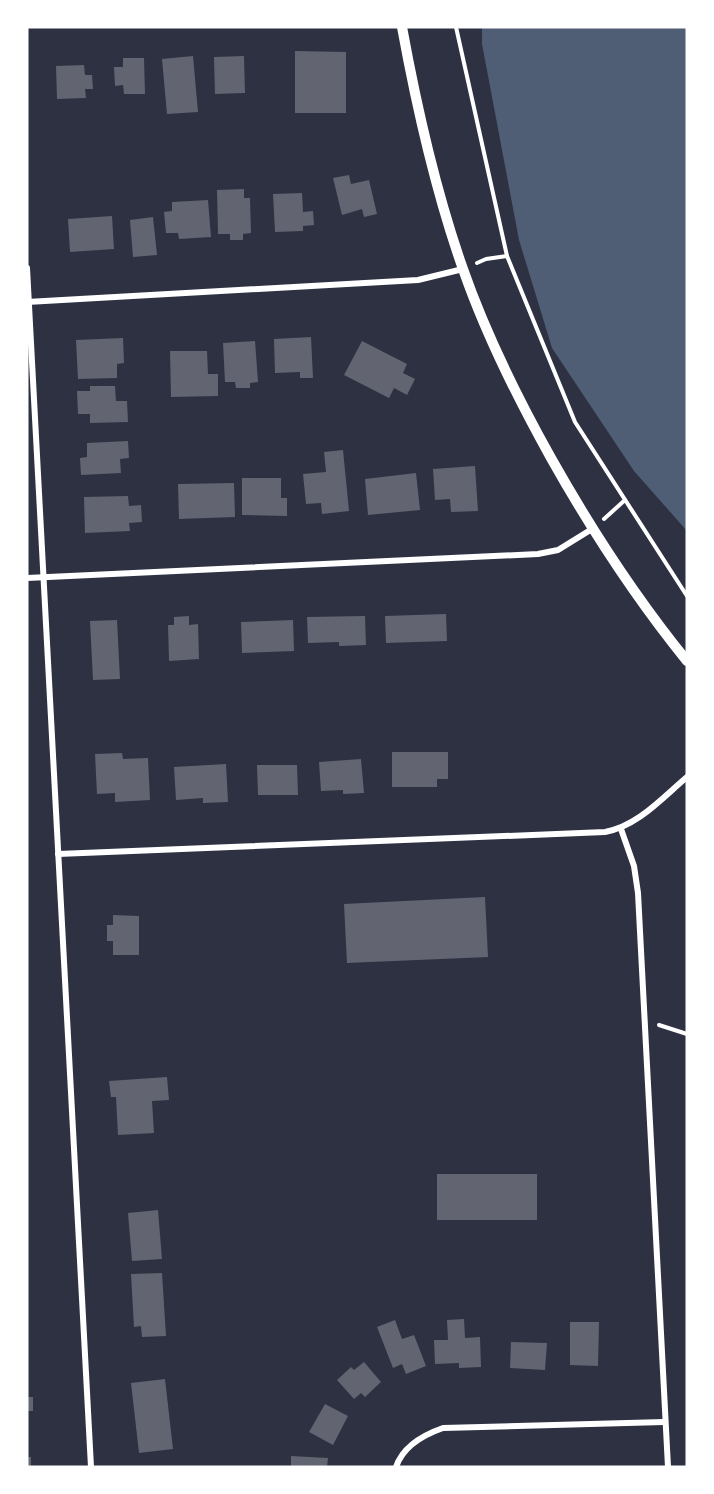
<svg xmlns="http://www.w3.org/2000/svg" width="714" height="1494" font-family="'Titillium Web',sans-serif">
<rect width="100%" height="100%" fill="#2d3142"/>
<polygon fill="#4f5d75" points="482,27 687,27 687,531 634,471 552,348 519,240 482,44"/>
<g fill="#626471">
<polygon points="295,51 346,52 346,113 295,113"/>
<polygon points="193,56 198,112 167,114 162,59"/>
<polygon points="244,56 245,93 215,94 214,57"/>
<polygon points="123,58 144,58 145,94 124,94 123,85 115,86 114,67 123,67"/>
<polygon points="84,65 85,75 92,75 93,89 85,89 86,98 57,99 56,66"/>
<polygon points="349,175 351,184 369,180 377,214 364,217 362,209 342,215 333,178"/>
<polygon points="244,189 244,198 250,198 251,233 243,234 243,240 230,240 230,234 218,234 217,190"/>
<polygon points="302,193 303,212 313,211 314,225 303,226 303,231 275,232 273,194"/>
<polygon points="208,200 211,237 179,239 178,233 166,233 164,212 172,211 172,202"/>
<polygon points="112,216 114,249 70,252 68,219"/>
<polygon points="153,217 157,255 133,257 130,220"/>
<polygon points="311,337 313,378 300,378 300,372 275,373 274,339"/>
<polygon points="123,338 124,363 117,364 117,378 78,379 76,340"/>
<polygon points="255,341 258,382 250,383 250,388 236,388 235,382 225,382 223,343"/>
<polygon points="362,341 407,364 403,373 415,379 407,395 394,388 389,398 344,375"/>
<polygon points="170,351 207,351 208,374 218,374 218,396 171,397"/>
<polygon points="90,386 115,386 116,401 127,401 128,422 90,423 90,414 78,414 77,391 90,391"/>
<polygon points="128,441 129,458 120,459 121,473 81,475 80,458 87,457 87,443"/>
<polygon points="343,450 349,511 322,514 321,503 306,504 303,474 326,472 324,452"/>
<polygon points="475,466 478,511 451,512 450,499 435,500 433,469"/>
<polygon points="416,473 420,510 368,515 365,479"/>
<polygon points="242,478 281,478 281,498 287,498 287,516 242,515"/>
<polygon points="234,483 235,517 179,519 178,484"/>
<polygon points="128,496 129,506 141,505 142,522 129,523 130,531 85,533 84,497"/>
<polygon points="446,614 447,641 386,643 385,616"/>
<polygon points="189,616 189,625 198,624 199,659 169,661 168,625 174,625 174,617"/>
<polygon points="365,616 366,645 339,646 339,642 308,643 307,617"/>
<polygon points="117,620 120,679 93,680 90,621"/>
<polygon points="293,620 294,651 242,653 241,622"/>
<polygon points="392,752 448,752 448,779 437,779 437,787 392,787"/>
<polygon points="122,753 123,759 148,758 150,800 115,802 115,793 97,794 95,754"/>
<polygon points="361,759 364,793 343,794 343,790 321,791 319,762"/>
<polygon points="226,764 228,802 203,803 203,798 176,800 174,767"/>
<polygon points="257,765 297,765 298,795 258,795"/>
<polygon points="485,897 488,957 347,963 344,904"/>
<polygon points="113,915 139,916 139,955 113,955 113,941 107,941 107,925 113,925"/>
<polygon points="167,1077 169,1100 152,1101 154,1133 118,1135 116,1097 111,1097 109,1081"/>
<rect x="437" y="1174" width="100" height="46"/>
<polygon points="158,1210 162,1259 132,1261 128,1213"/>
<polygon points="162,1273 166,1336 142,1337 141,1326 134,1327 131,1274"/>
<polygon points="464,1319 465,1338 480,1337 481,1367 459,1368 459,1363 435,1364 434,1340 448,1340 447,1320"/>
<polygon points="395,1320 402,1339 414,1335 426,1366 406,1374 402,1364 393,1368 377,1327"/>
<polygon points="570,1322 599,1322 598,1366 570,1365"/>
<polygon points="511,1342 547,1343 545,1370 510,1368"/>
<polygon points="364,1362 381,1382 365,1397 361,1393 354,1399 337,1380 351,1367 354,1370"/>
<polygon points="165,1379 173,1449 139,1453 131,1383"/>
<rect x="27" y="1397" width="6" height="14"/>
<polygon points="325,1404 348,1416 333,1445 309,1432"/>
<polygon points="291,1456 328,1458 327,1467 291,1467"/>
<rect x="27" y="1457" width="4" height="10"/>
</g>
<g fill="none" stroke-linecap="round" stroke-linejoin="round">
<g stroke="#fff" stroke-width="4">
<polyline points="456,27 507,256 575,422 687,596"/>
<polyline points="477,263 486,259 507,256"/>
<polyline points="604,519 625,500"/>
<polyline points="659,1025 687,1034"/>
</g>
<g stroke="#fff" stroke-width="6">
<polyline points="27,268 91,1467"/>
<polyline points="27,302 418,280 463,269"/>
<polyline points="27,578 538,554 558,550 592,529"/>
<polyline points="621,829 634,866 638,893 668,1467"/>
<path d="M58 854 605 832C638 826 662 798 687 777"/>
<path d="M396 1467C403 1446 423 1435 443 1428L664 1422"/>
</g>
<path stroke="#fff" stroke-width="10" d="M402 27C417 109 435 190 463 269 486 335 517 397 551 458 591 529 635 597 687 661"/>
</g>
<rect width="714" height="1494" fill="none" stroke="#ffffff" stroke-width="57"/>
</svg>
